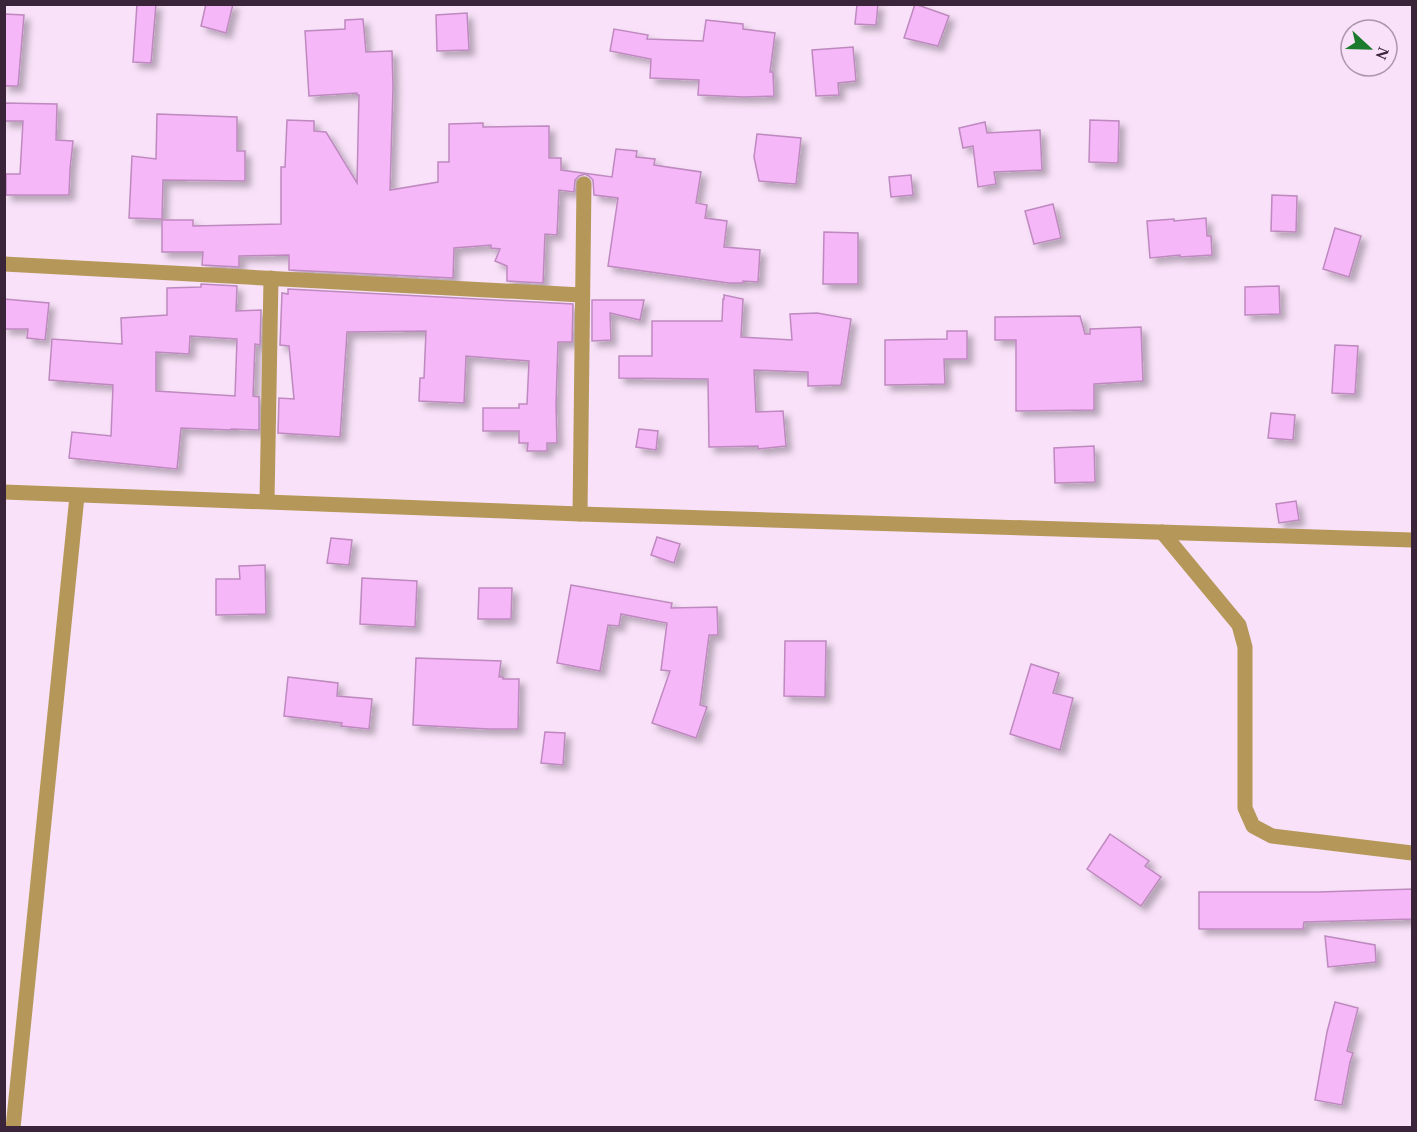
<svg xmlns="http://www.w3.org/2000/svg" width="1417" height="1132" font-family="'Times New Roman',serif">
<defs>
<filter id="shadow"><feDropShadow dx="5.5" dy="5.5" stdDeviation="3" flood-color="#0004"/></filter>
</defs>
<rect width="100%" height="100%" fill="#f9e2f9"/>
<g fill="#f5b7f7" stroke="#be89bf" stroke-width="1.5" fill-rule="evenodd" filter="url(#shadow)">
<polygon points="137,4 156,4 151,63 133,62"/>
<polygon points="206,4 233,4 226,33 201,26"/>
<polygon points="857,4 878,4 876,25 855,24"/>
<polygon points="915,4 949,16 938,46 904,38"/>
<polygon points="467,13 469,50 437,51 436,15"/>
<polygon points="4,14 24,15 18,86 4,86"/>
<polygon points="363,19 366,52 392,51 393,87 390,190 438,182 438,162 449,162 449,124 483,123 483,127 549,126 549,158 561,158 561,170 612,177 616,149 637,151 636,157 655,159 654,165 701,172 696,203 707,205 705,218 727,221 724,247 760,250 758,282 743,281 743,283 729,283 608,266 618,198 594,195 593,180 589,176 585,174 579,176 575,180 574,192 559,190 557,235 545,234 543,283 507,281 507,266 495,261 500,249 491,248 491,245 454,248 453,278 289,270 289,255 239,256 239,267 202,265 203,252 162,252 162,220 193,220 193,226 281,224 281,167 285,167 287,120 314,121 314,131 326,132 357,183 359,95 357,95 357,93 309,96 305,31 345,29 345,20"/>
<polygon points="706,20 743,24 743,29 775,33 770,72 773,72 774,96 744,97 698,95 699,80 650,78 651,59 610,51 614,29 648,35 647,39 703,41"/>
<polygon points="853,47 856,81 838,83 839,95 816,96 812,50"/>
<polygon points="4,103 57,104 56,140 73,141 70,169 69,195 6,195 6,174 20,174 23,121 4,121"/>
<polygon points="157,114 237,117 237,151 245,151 245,181 163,180 162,219 129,218 132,156 156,159"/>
<polygon points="1090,120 1119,121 1118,163 1089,162"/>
<polygon points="985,122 987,133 1040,130 1042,170 994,172 996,184 978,187 973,146 963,148 959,128"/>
<polygon points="757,134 801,138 796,184 759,181 754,157"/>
<polygon points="911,175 913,195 891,197 889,177"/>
<polygon points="1272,195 1297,196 1296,232 1271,231"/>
<polygon points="1053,204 1061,238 1034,244 1025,211"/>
<polygon points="1206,218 1207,236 1211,236 1212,255 1180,257 1180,255 1150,258 1147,221 1174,219 1174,221"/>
<polygon points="1335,228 1361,236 1349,277 1323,269"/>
<polygon points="824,232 858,233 858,284 823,284"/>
<path d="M201 284 237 286 236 311 261 310 260 345 255 344 253 396 259 397V430L231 429V430L181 428 177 469 69 458 72 432 111 436 113 385 49 380 52 339 122 344 121 318 167 315V288L201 287ZM190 336 237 339 235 396 156 391V352L189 354Z"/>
<polygon points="1279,286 1280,314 1245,315 1245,287"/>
<polygon points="288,289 573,304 572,342 558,342 556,404 557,443 547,443 547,451 527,451 528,443 519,443 519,431 483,431 483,408 519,408 519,404 527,404 529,361 466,356 464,403 419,401 420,378 424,378 426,331 347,332 340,437 278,433 279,398 294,399 289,346 280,345 282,293 288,294"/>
<polygon points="724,295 743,299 741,337 792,340 790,314 817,313 851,319 841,385 808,386 808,372 754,370 756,412 783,411 786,446 758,449 758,446 709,447 708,379 619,378 619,356 652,356 652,321 722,321 723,299 724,299"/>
<polygon points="4,299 49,303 45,340 27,338 28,329 4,329"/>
<polygon points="592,300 644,300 640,320 610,313 611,340 592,341"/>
<polygon points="1080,316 1085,334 1090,334 1090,329 1141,327 1143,381 1094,384 1094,410 1016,411 1016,340 995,340 995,317"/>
<polygon points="947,331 967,331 967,359 944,359 945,384 885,385 885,340 947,339"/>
<polygon points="1335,345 1358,346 1355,394 1332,393"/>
<polygon points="1271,413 1295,415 1293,440 1268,438"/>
<polygon points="639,429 658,431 656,450 636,447"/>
<polygon points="1094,446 1095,482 1055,483 1054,448"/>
<polygon points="1296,501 1299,520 1279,523 1276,504"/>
<polygon points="657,537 680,544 674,563 651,555"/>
<polygon points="331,538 352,540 349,565 327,563"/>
<polygon points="265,565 266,614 216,615 216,579 240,579 239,566"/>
<polygon points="362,578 417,581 415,627 360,624"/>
<polygon points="571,585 672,603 671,608 717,607 718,635 709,635 700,705 707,707 696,738 652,723 670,671 661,670 667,623 621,614 619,626 608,625 600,671 557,663"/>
<polygon points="479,588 512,588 511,619 478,619"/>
<polygon points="785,641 826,641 825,697 784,696"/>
<polygon points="416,658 501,661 499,677 503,677 503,679 519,679 518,729 489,729 413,725"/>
<polygon points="1031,664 1059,673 1053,693 1073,698 1060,750 1010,734"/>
<polygon points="288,677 338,683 337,696 372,699 369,729 341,726 342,723 284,716"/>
<polygon points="545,732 565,733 563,765 541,763"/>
<polygon points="1110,834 1149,861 1145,866 1161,877 1141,906 1087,869"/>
<polygon points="1413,889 1413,919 1304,922 1303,929 1199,929 1199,892 1318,892"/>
<polygon points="1325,936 1375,945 1376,962 1328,967"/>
<polygon points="1335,1002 1358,1008 1347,1051 1353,1053 1350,1062 1342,1105 1315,1100 1327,1032"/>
</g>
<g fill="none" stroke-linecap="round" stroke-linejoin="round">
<g stroke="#b59859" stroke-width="15">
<polyline points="4,264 582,295"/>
<polyline points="4,492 580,514 1412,540"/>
<polyline points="267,501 271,278"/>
<polyline points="580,514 584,184"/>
<polyline points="1162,532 1239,625 1245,647 1245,808 1253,826 1272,836 1412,853"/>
<polyline points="13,1128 77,496"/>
</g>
</g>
<rect width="1417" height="1132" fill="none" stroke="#3a243a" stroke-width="12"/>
<g transform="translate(1369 48) rotate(112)"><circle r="28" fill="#f9e2f9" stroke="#ad96ad" stroke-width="1.5"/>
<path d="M0-4.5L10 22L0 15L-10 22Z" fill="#1b7a2b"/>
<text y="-9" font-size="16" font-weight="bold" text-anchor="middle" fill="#3a243a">N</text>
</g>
</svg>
